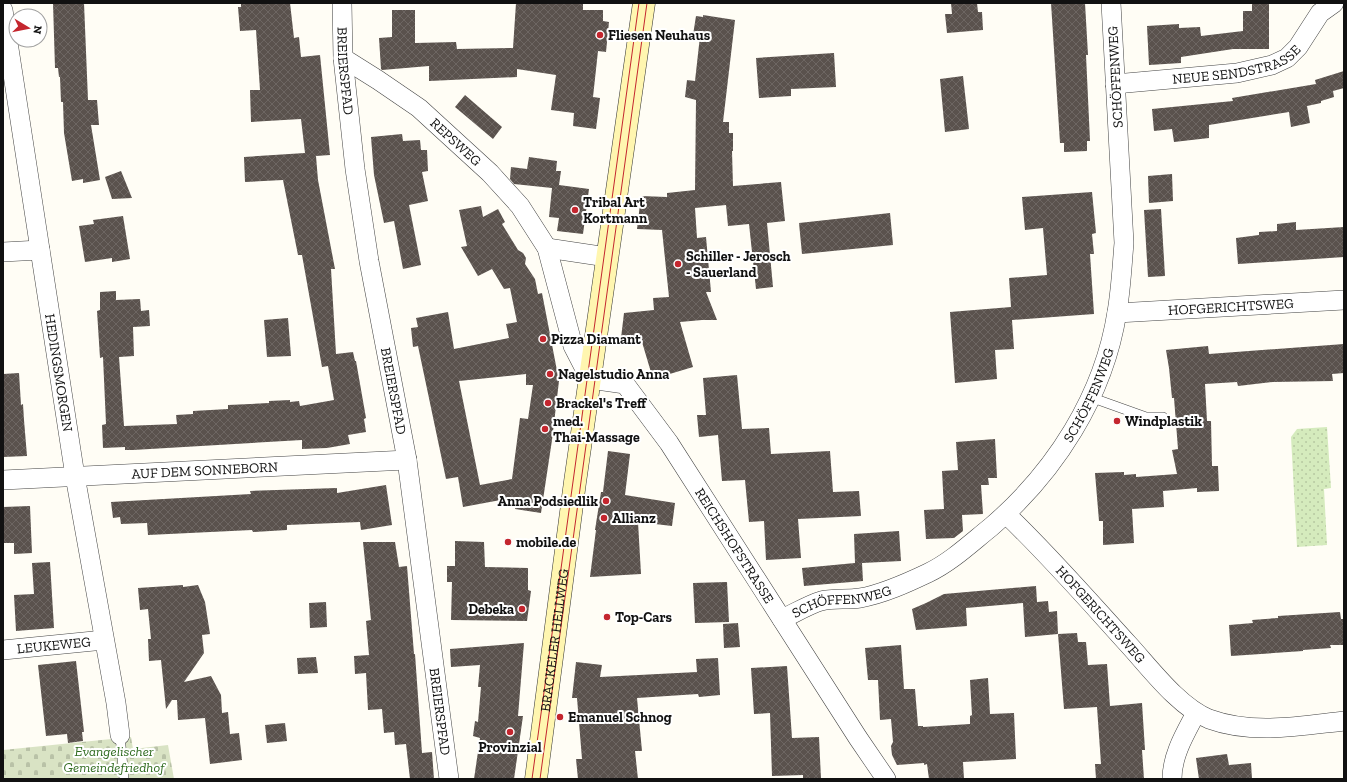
<svg xmlns="http://www.w3.org/2000/svg" width="1347" height="782" font-family="'Zilla Slab',serif">
<defs>
<pattern id="cemetery-stones" width="16" height="16" patternUnits="userSpaceOnUse"><rect width="16" height="16" fill="#d9e3c4"/><path d="M2 7V4a2 2 0 0 1 4 0v3zM10 15v-3a2 2 0 0 1 4 0v3z" fill="#b9c2a7"/></pattern>
<pattern id="park-dots" width="8" height="8" patternUnits="userSpaceOnUse"><rect width="8" height="8" fill="#d5ebbd"/><path d="M2 2h.1M6 6h.1" fill="none" stroke="#b6c8a1" stroke-width="1.8" stroke-linecap="round"/></pattern>
<pattern id="building-cross-hatch" width="8" height="8" patternUnits="userSpaceOnUse"><rect width="8" height="8" fill="#5a524d"/><path d="M0 0l8 8M0 8l8-8" fill="none" stroke="#6d6662"/></pattern>
</defs>
<rect width="100%" height="100%" fill="#fffdf5"/>
<polygon fill="url(#cemetery-stones)" points="131,737 133,749 168,745 174,779 3,779 3,750"/>
<polygon fill="url(#park-dots)" points="1327,427 1331,488 1324,489 1327,545 1297,547 1291,437 1297,429"/>
<g fill="url(#building-cross-hatch)" fill-rule="evenodd">
<polygon points="53,3 84,3 88,100 97,100 99,125 91,125 100,180 83,183 83,179 72,181 64,133 63,102 61,102 60,77 59,77 58,68 55,68"/>
<polygon points="241,3 290,3 294,38 299,37 301,57 320,55 330,155 316,156 318,180 335,269 331,269 336,354 353,352 355,361 356,361 366,418 364,419 366,432 348,435 350,444 327,448 302,449 302,440 133,450 125,450 125,447 103,448 102,425 106,424 103,357 100,358 97,311 100,310 100,292 116,291 116,300 140,299 141,311 149,310 150,326 133,327 134,356 119,357 124,426 177,424 176,415 193,414 193,411 228,409 228,405 269,403 269,401 290,400 290,402 299,401 300,406 334,400 328,366 322,367 302,255 298,255 283,180 245,182 244,157 305,153 301,119 251,122 250,90 260,90 256,30 240,31 238,7 241,7"/>
<polygon points="516,3 583,3 583,10 603,10 603,21 609,22 606,52 598,51 593,97 600,98 596,129 573,126 574,113 551,110 556,75 517,69 517,77 429,81 429,66 382,70 381,69 379,38 392,37 392,10 415,10 415,43 456,42 457,49 513,48"/>
<polygon points="951,3 977,3 978,12 982,12 983,30 947,33 945,14 952,14"/>
<polygon points="1051,3 1085,3 1088,55 1086,55 1090,141 1087,141 1087,151 1064,152 1064,143 1060,143"/>
<polygon points="1252,3 1269,3 1269,49 1233,49 1181,57 1181,63 1149,65 1147,26 1179,24 1179,28 1200,27 1201,36 1243,31 1243,11 1252,11"/>
<polygon points="703,15 735,20 723,122 729,122 729,133 733,133 733,151 732,151 733,186 781,182 785,221 767,223 773,287 756,289 749,224 728,226 726,205 695,208 697,238 706,237 711,292 706,292 717,320 702,320 680,322 693,367 653,379 642,342 626,344 621,338 624,313 654,310 653,298 669,297 662,230 637,229 641,196 667,197 667,193 695,190 696,100 685,97 687,80 695,81 700,36 693,35 696,16 703,17"/>
<polygon points="834,53 836,87 791,89 791,96 759,98 756,58"/>
<polygon points="1344,71 1344,88 1333,91 1334,97 1321,101 1321,103 1307,106 1310,123 1291,127 1289,112 1209,125 1209,138 1174,142 1172,129 1154,131 1152,109 1233,101 1232,98 1316,84 1315,80"/>
<polygon points="963,76 969,129 945,132 940,79"/>
<polygon points="465,95 502,127 493,139 455,107"/>
<polygon points="402,134 403,141 420,140 421,150 427,150 428,171 422,172 428,201 409,205 421,265 403,269 394,221 384,223 374,175 371,137"/>
<polygon points="529,157 557,161 556,171 561,171 559,185 589,189 583,234 557,231 559,218 549,217 552,188 514,184 510,179 511,167 527,169"/>
<polygon points="121,171 132,198 112,199 105,177"/>
<polygon points="1172,174 1173,201 1149,203 1148,176"/>
<polygon points="1092,192 1096,233 1092,234 1094,254 1090,254 1094,314 1012,320 1014,349 995,350 997,379 955,383 950,312 1011,307 1009,278 1047,275 1043,228 1025,230 1022,197"/>
<path d="M481 206 483 217 498 209 505 222 502 224 518 250 523 253 526 258 525 264 535 279 538 294 542 293 559 381 552 440 541 513 515 509 517 497 463 507 458 477 446 479 418 346 413 347 411 328 418 327 416 318 448 312 454 349 509 338 506 324 517 322 510 288 504 289 492 269 478 276 461 247 467 246 459 210ZM526 374V385H533L528 419 520 418 512 479 480 485 459 381Z"/>
<polygon points="1161,209 1165,276 1148,277 1144,210"/>
<polygon points="890,213 893,245 802,254 799,223"/>
<polygon points="123,216 130,259 112,262 112,258 85,262 79,226 94,224 93,220"/>
<polygon points="1296,222 1296,230 1344,227 1344,257 1238,264 1236,238 1259,235 1259,232 1277,231 1277,224"/>
<polygon points="288,318 291,356 267,357 264,320"/>
<polygon points="1344,344 1344,373 1332,374 1333,381 1273,382 1238,386 1237,382 1205,384 1207,421 1211,421 1212,466 1218,466 1219,491 1197,492 1197,488 1163,491 1164,507 1132,509 1134,543 1103,545 1103,521 1099,521 1095,473 1124,472 1124,475 1136,474 1136,477 1177,474 1172,450 1178,449 1174,398 1172,398 1169,368 1166,350 1208,346 1209,354"/>
<polygon points="19,373 21,405 23,404 24,420 27,456 3,457 3,374"/>
<polygon points="737,375 742,429 769,428 771,454 830,451 833,492 859,491 861,516 798,519 801,558 766,560 764,521 749,522 745,480 722,481 718,435 699,437 697,415 706,415 703,378"/>
<polygon points="995,439 997,478 988,478 989,485 981,485 983,514 962,515 963,531 954,538 926,539 924,510 944,509 942,471 958,470 956,442"/>
<polygon points="608,451 630,454 625,495 675,503 672,526 638,522 641,574 590,577 596,530 595,530 601,492 603,492"/>
<polygon points="386,485 392,525 361,530 360,522 287,525 287,530 253,532 252,530 148,535 147,523 121,524 120,517 113,518 111,502 251,494 250,491 337,488 337,493"/>
<polygon points="30,506 32,553 14,554 14,543 3,543 3,507"/>
<polygon points="899,531 901,561 862,563 863,581 804,586 802,568 855,563 854,534"/>
<polygon points="455,541 484,542 485,567 528,568 528,590 531,591 527,621 451,620 452,582 447,582 447,566 455,566"/>
<polygon points="363,542 395,542 399,567 407,566 414,654 415,654 422,753 432,752 434,779 410,779 406,744 395,745 394,732 384,733 382,709 368,710 366,673 355,674 354,656 369,655 366,621 371,620"/>
<polygon points="50,562 54,628 16,631 14,595 34,594 32,563"/>
<polygon points="727,582 729,622 695,623 693,583"/>
<polygon points="183,585 183,587 198,585 205,602 210,634 202,635 204,653 184,682 211,676 221,695 222,713 228,712 230,734 239,733 242,760 210,764 205,718 178,720 177,700 172,700 166,709 161,660 149,661 148,639 151,639 148,609 140,610 138,588"/>
<polygon points="1036,586 1037,602 1048,601 1049,612 1057,611 1058,634 1025,637 1023,603 966,608 967,626 916,630 912,609 926,603 944,594"/>
<polygon points="326,602 327,627 310,628 309,603"/>
<polygon points="1340,612 1341,619 1344,619 1344,645 1330,645 1331,648 1303,650 1303,651 1231,656 1229,625 1253,623 1252,620 1278,618 1278,616"/>
<polygon points="738,623 740,647 724,648 723,624"/>
<polygon points="1077,633 1078,642 1086,642 1088,665 1107,664 1110,706 1142,703 1145,750 1142,750 1144,779 1096,779 1095,764 1101,764 1097,707 1064,709 1058,634"/>
<polygon points="524,643 518,716 523,716 514,779 474,779 480,738 473,736 475,721 478,722 481,687 478,687 480,665 451,667 450,649"/>
<polygon points="901,645 904,689 915,689 918,726 923,726 923,727 970,724 970,716 972,715 970,680 988,678 990,714 1014,713 1016,759 963,762 964,779 929,779 927,764 924,765 924,763 897,765 892,755 891,746 893,742 891,719 880,720 878,680 868,680 865,648"/>
<polygon points="316,657 318,673 298,674 297,658"/>
<polygon points="718,658 720,695 699,697 698,694 637,698 642,751 635,751 638,779 578,779 576,759 582,759 577,698 572,698 576,662 602,665 600,677 697,672 696,659"/>
<polygon points="76,661 84,732 82,732 83,741 68,743 67,734 46,736 38,665"/>
<polygon points="787,666 792,738 819,737 821,779 803,779 803,775 772,776 770,713 754,714 751,668"/>
<polygon points="285,723 287,741 267,743 265,725"/>
<polygon points="1227,754 1229,765 1251,763 1252,779 1199,779 1196,758"/>
</g>
<g fill="none" stroke-linecap="round" stroke-linejoin="round">
<defs>
<g id="service">
<polyline points="1090,397 1146,417 1163,417"/>
<polyline points="120,735 124,779"/>
</g>
<g id="minor">
<path id="s1" d="M342 3 343 58 355 169 369 261 407 460 449 779"/>
<path id="s2" d="M3 10 75 476 116 703 120 735"/>
<path id="s3" d="M343 58 378 80 419 108 490 173 520 206 547 248 573 346 590 379 625 384 669 443 858 738 886 779"/>
<path id="s4" d="M1115 84 1237 73 1272 65 1287 58 1298 47 1320 13 1334 3"/>
<polyline points="547,248 607,257"/>
<polyline points="3,252 40,250"/>
<path id="s5" d="M1117 313 1344 300"/>
<path id="s6" d="M3 480 407 460"/>
<path id="s7" d="M1006 514C1049 555 1088 600 1128 644 1150 668 1179 707 1209 719 1253 735 1299 726 1344 721"/>
<path id="s8" d="M782 619C795 613 808 605 821 601 833 598 847 600 860 598 883 594 907 583 928 573 951 562 971 543 991 527 1055 472 1104 396 1117 312 1121 289 1122 266 1124 243L1111 3"/>
<path id="s9" d="M3 650 104 640"/>
<path d="M1172 779C1172 755 1185 734 1196 713"/>
</g>
<g id="secondary">
<path id="s10" d="M536 779 575 482 644 3"/>
</g>
</defs>
<use href="#service" stroke="#444" stroke-width="10"/>
<use href="#minor" stroke="#444" stroke-width="20"/>
<use href="#secondary" stroke="#333" stroke-width="23"/>
<use href="#service" stroke="#fff" stroke-width="9"/>
<use href="#minor" stroke="#fff" stroke-width="19"/>
<use href="#secondary" stroke="#fff6b0" stroke-width="22"/>
<g stroke="#c4262e" stroke-width="1">
<polyline points="532,779 639,3"/>
<polyline points="540,779 647,3"/>
</g>
</g>
<g fill="#c4262e" stroke="#fff" stroke-width="1.5">
<circle cx="600" cy="35" r="4"/>
<circle cx="575" cy="210" r="4"/>
<circle cx="678" cy="264" r="4"/>
<circle cx="543" cy="339" r="4"/>
<circle cx="550" cy="374" r="4"/>
<circle cx="548" cy="403" r="4"/>
<circle cx="1117" cy="421" r="4"/>
<circle cx="545" cy="429" r="4"/>
<circle cx="606" cy="501" r="4"/>
<circle cx="604" cy="518" r="4"/>
<circle cx="508" cy="542" r="4"/>
<circle cx="522" cy="609" r="4"/>
<circle cx="607" cy="617" r="4"/>
<circle cx="560" cy="717" r="4"/>
<circle cx="510" cy="732" r="4"/>
</g>
<g text-anchor="middle" stroke-width="4" stroke-linejoin="round" paint-order="stroke">
<g font-size="14" font-weight="bold" fill="#111" stroke="#fff" text-anchor="start">
<text x="608" y="40">Fliesen Neuhaus</text>
<text x="583" y="207">Tribal Art<tspan x="583" dy="16">Kortmann</tspan></text>
<text x="686" y="261">Schiller - Jerosch<tspan x="686" dy="16">- Sauerland</tspan></text>
<text x="551" y="344">Pizza Diamant</text>
<text x="558" y="379">Nagelstudio Anna</text>
<text x="556" y="408">Brackel's Treff</text>
<text x="553" y="426">med.<tspan x="553" dy="16">Thai-Massage</tspan></text>
<text x="1125" y="426">Windplastik</text>
<text x="598" y="506" text-anchor="end">Anna Podsiedlik</text>
<text x="612" y="523">Allianz</text>
<text x="516" y="547">mobile.de</text>
<text x="514" y="614" text-anchor="end">Debeka</text>
<text x="615" y="622">Top-Cars</text>
<text x="568" y="722">Emanuel Schnog</text>
<text x="510" y="752" text-anchor="middle">Provinzial</text>
</g>
<g font-size="14" fill="#111" stroke="#fff">
<text dy="5" stroke="none"><textPath href="#s4" startOffset="124">NEUE SENDSTRASSE</textPath></text>
<text dy="5" stroke="none"><textPath href="#s1" startOffset="68">BREIERSPFAD</textPath></text>
<text transform="translate(1115 77) rotate(-93)" y="5">SCHÖFFENWEG</text>
<text dy="5" stroke="none"><textPath href="#s3" startOffset="141">REPSWEG</textPath></text>
<text dy="5" stroke="none"><textPath href="#s5" startOffset="114">HOFGERICHTSWEG</textPath></text>
<text dy="5" stroke="none"><textPath href="#s2" startOffset="367">HEDINGSMORGEN</textPath></text>
<text dy="5" stroke="none"><textPath href="#s1" startOffset="392">BREIERSPFAD</textPath></text>
<text dy="5" stroke="none"><textPath href="#s8" startOffset="399">SCHÖFFENWEG</textPath></text>
<text dy="5" stroke="none"><textPath href="#s6" startOffset="202">AUF DEM SONNEBORN</textPath></text>
<text dy="5" stroke="none"><textPath href="#s3" startOffset="651">REICHSHOFSTRASSE</textPath></text>
<text dy="5" stroke="none"><textPath href="#s8" startOffset="63">SCHÖFFENWEG</textPath></text>
<text dy="5" stroke="none"><textPath href="#s7" startOffset="138">HOFGERICHTSWEG</textPath></text>
<text dy="5" stroke="none"><textPath href="#s10" startOffset="140">BRACKELER HELLWEG</textPath></text>
<text dy="5" stroke="none"><textPath href="#s9" startOffset="51">LEUKEWEG</textPath></text>
<text dy="5" stroke="none"><textPath href="#s1" startOffset="716">BREIERSPFAD</textPath></text>
</g>
<g font-size="14" font-style="italic" fill="#2f6b1f" stroke="#fff">
<text x="114" y="756">Evangelischer<tspan x="114" dy="16">Gemeindefriedhof</tspan></text>
</g>
</g>
<rect width="1347" height="782" fill="none" stroke="#111111" stroke-width="8"/>
<g transform="translate(28 28) rotate(100)"><circle r="19" fill="#ffffff" stroke="#a0a0a0"/>
<path d="M0-3L7 15L0 10L-7 15Z" fill="#c4262e"/>
<text y="-6" font-size="11" font-weight="bold" text-anchor="middle" fill="#111111">N</text>
</g>
</svg>
